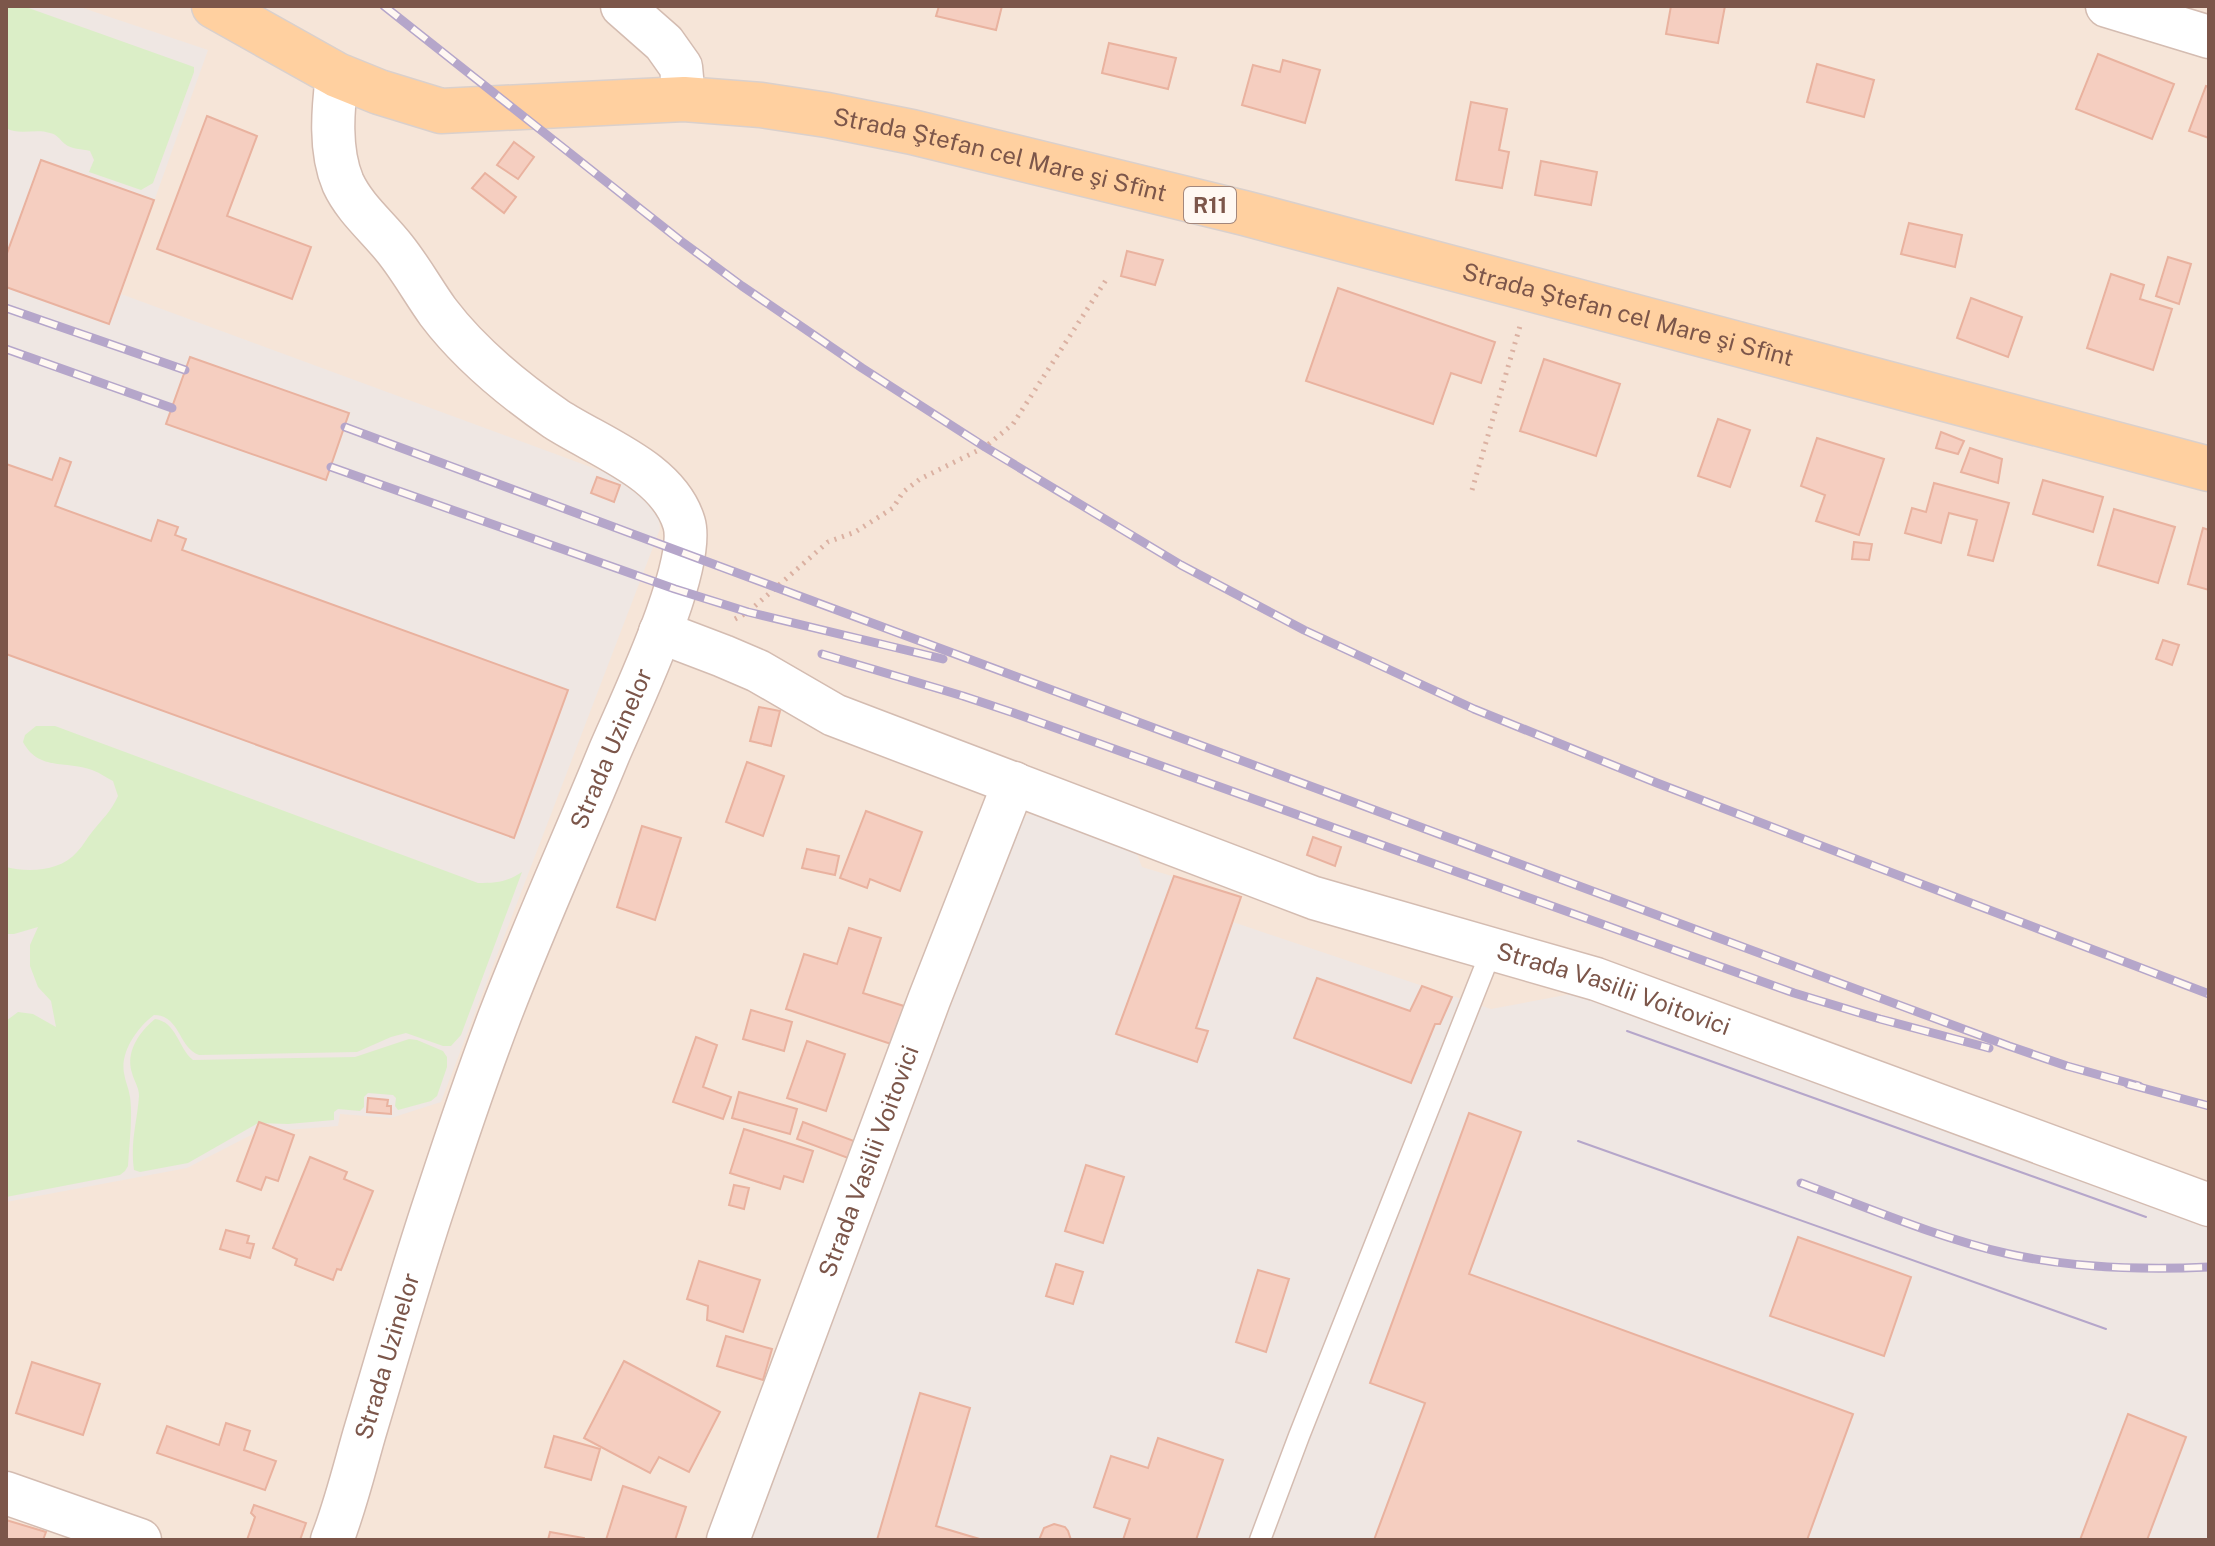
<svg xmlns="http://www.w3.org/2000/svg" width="2215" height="1546" font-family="'Public Sans',sans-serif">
<rect width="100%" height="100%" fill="#fef4eb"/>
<rect fill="#f6e5d8" x="6" y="6" width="2203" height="1534"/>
<g fill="#efe7e3">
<polygon points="6,6 77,6 208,50 121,294 634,483 658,509 660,529 441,1102 391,1118 340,1114 338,1126 287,1130 265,1128 187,1168 6,1202"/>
<polygon points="1034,813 1135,849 1142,867 1241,897 1233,922 1491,1009 1587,991 2209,1225 2209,1540 745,1540 1018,819"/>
</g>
<g fill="#dbeec7">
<path d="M6 6H23L194 67V72L153 183 141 190 89 172 94 160 90 151C82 149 71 149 65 144 59 139 58 135 50 133 35 128 20 136 6 128Z"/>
<path d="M36 726H55L478 883C496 883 507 882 522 872L461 1035 451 1046H443L406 1033 391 1037 357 1052 199 1055C178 1047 180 1015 154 1015 138 1027 120 1051 124 1073 125 1081 129 1089 130 1097 133 1119 129 1144 128 1166L125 1171 120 1175 6 1197V1021L18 1012 33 1014 56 1027 51 1001 38 987 30 966V945L38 927 14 934H6V867C29 873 61 871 77 852 83 846 87 838 92 832 102 819 111 812 118 796L113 781C105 777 97 771 89 769 63 761 38 770 23 742L25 735Z"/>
<path d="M155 1019C177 1022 178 1048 193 1060L355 1057 409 1039 417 1040 443 1051 447 1057V1067L437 1096 431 1101 398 1110 395 1106 396 1098 393 1095 368 1093 364 1097V1107L360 1111 338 1109 334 1112V1120L288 1124 258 1123 188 1163 140 1172 134 1170C130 1142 137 1123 139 1096 139 1087 134 1081 132 1073 125 1052 140 1031 155 1019Z"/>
</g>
<g fill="#f5cec0" stroke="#e9b29f" stroke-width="2">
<polygon points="939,6 1002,6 996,30 936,16"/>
<polygon points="1671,6 1725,6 1718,43 1666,34"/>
<polygon points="1109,43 1176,58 1168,89 1102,73"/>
<polygon points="2098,54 2174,84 2152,139 2076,109"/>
<polygon points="1283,60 1320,70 1305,123 1242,105 1253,65 1280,72"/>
<polygon points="1817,64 1874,80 1864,117 1807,102"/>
<polygon points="2206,86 2209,87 2209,138 2189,131"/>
<polygon points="1471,102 1507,109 1499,150 1509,152 1502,188 1456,180"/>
<polygon points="207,116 257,136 227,216 311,247 292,299 157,249"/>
<polygon points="514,142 534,157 518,179 497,165"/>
<polygon points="41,160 154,200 109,324 6,287 6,256"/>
<polygon points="1541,161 1597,172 1591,205 1535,195"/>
<polygon points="485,173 516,197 504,213 472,188"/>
<polygon points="1909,223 1962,235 1955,267 1901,254"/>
<polygon points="1127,251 1163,260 1155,285 1121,276"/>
<polygon points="2168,257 2191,264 2179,304 2156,296"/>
<polygon points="2111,274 2144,285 2140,299 2172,309 2153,370 2087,348"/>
<polygon points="1338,288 1495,342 1481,383 1451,373 1433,424 1306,381"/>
<polygon points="1971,298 2022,317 2008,357 1957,338"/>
<polygon points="190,357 349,413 326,480 166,424"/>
<polygon points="1544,359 1620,384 1596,456 1520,431"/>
<polygon points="1718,419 1750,430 1730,487 1698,476"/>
<polygon points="1941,432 1964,441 1958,454 1936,448"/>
<polygon points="1817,438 1884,459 1859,535 1816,521 1825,495 1801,486"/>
<polygon points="1970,448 2002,459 1998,483 1961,472"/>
<polygon points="60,458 71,462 55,506 151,541 158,520 178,527 175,535 186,539 182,550 568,690 514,838 6,654 6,464 52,480"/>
<polygon points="597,477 620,485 614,502 591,493"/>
<polygon points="2043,480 2103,497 2093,532 2033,514"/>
<polygon points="1934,483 2009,503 1993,561 1968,555 1977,520 1949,513 1941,543 1905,533 1912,508 1926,512"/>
<polygon points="2114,509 2175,527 2158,583 2098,565"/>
<polygon points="2203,528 2209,530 2209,590 2188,584"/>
<polygon points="1854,542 1872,544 1869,560 1852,559"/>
<polygon points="2163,640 2179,645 2172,665 2156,659"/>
<polygon points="759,707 780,711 771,746 750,741"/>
<polygon points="747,762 784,776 763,836 726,822"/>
<polygon points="866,811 922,832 900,891 870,879 867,888 840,878"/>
<polygon points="642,826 681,838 655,920 617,907"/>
<polygon points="1313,837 1341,847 1335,866 1307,855"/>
<polygon points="807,849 839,856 835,875 802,868"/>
<polygon points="1174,876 1241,897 1196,1028 1208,1031 1197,1062 1116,1034"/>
<polygon points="849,928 881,938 863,993 907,1007 894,1045 786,1009 804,954 837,964"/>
<polygon points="1317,978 1410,1011 1422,986 1452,997 1440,1024 1435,1024 1411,1083 1294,1038"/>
<polygon points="751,1010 792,1022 784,1051 743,1039"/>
<polygon points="696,1037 717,1045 703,1087 731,1097 723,1119 673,1102"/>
<polygon points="807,1041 845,1054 826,1111 787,1098"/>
<polygon points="739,1092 797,1109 790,1134 732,1118"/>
<polygon points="368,1098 388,1100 387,1106 391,1106 391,1114 367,1112"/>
<polygon points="1469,1113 1521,1132 1469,1274 1853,1414 1807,1540 1374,1540 1425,1403 1370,1383"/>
<polygon points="259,1122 294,1135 278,1181 266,1177 261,1190 237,1181"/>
<polygon points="803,1122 854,1141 848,1158 797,1139"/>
<polygon points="744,1129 813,1151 803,1182 784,1176 780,1189 730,1173"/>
<polygon points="310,1157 347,1172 344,1179 373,1191 341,1270 337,1269 333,1280 295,1265 297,1259 273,1248"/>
<polygon points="1086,1165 1124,1177 1103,1243 1065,1231"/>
<polygon points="734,1185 749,1188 744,1209 729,1205"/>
<polygon points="226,1230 249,1236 247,1243 254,1244 250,1258 220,1249"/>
<polygon points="1798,1237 1911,1277 1884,1356 1770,1316"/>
<polygon points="699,1261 760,1280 743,1332 707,1320 708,1306 687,1299"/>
<polygon points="1056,1264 1083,1272 1073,1304 1046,1296"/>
<polygon points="1258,1270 1289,1279 1266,1352 1236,1342"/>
<polygon points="726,1336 772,1349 763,1380 717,1366"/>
<polygon points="624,1361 720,1412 689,1472 659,1457 650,1473 584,1438"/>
<polygon points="32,1362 100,1384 83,1435 16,1413"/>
<polygon points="920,1393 970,1408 936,1526 983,1540 877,1540"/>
<polygon points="2128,1414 2186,1437 2147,1540 2080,1540"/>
<polygon points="226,1423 250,1431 244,1450 276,1461 265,1490 157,1453 167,1426 219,1445"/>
<polygon points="554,1436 600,1449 591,1480 545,1467"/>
<polygon points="1158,1438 1223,1460 1196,1540 1123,1540 1130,1519 1094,1507 1111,1456 1148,1468"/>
<polygon points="623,1486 686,1507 675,1540 606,1540"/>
<polygon points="254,1505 306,1523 300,1540 247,1540 255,1517 251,1513"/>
<polygon points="6,1520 46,1532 43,1540 6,1540"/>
<polygon points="1054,1524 1065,1527 1068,1531 1071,1540 1039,1540 1044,1528"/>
<polygon points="550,1532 584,1538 584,1540 548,1540"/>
</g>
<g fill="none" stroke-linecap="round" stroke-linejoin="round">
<defs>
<polyline id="service" points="1260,1540 1299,1436 1492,949"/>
<g id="minor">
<polyline points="622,6 664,43 681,67 684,99"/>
<polyline points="2107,6 2209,37"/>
<path id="s1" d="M660 632 723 656 758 671 834 715 1314 898 1596 979 2209 1205"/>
<polyline points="6,1493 140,1540"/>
<path id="s2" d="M332 1540C345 1507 354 1470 364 1435 388 1355 411 1273 438 1193 457 1135 477 1076 499 1018 533 929 573 841 609 753 628 708 697 566 684 523 668 470 599 447 556 419 514 390 469 353 438 312 423 291 411 269 395 249 378 227 355 209 343 183 329 150 333 109 337 75"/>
<path id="s3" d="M728 1540 929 1000 1014 783"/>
</g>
<g id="primary">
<path id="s4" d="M214 6 337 75 379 92 441 111 684 99 761 105 827 115 912 132 1244 213 2209 469"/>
</g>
</defs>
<use href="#service" stroke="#d4bcb1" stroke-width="23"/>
<use href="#minor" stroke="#d4bcb1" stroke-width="45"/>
<use href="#primary" stroke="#dad0cc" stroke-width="47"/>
<g stroke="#dbb1a2" stroke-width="5" stroke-dasharray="2 6" stroke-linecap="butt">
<polyline points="1472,490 1520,326"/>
<polyline points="735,619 748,612 828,542 855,532 893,508 903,492 920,479 985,447 1013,424 1106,280"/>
</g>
<use href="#service" stroke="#fff" stroke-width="20"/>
<use href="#minor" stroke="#fff" stroke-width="42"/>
<use href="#primary" stroke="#ffd0a0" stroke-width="44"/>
<g stroke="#b5a6ca" stroke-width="2">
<polyline points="1627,1031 2146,1217"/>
<polyline points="1578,1141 2106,1329"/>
</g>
<defs>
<g id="rail">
<polyline points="384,6 681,241 742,286 862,368 985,447 1181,565 1304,630 1474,709 1657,783 2209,994"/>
<polyline points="6,308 185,370"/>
<polyline points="6,349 172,408"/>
<polyline points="345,427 2009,1046 2067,1066 2139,1086"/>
<polyline points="331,467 675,589 748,612 943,659"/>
<polyline points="822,654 963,696 1014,713 1794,993 1880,1019 1989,1048"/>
<polyline points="2128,1084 2209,1106"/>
<path d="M1801 1183C1869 1208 1938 1238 2009 1254 2073 1268 2143 1270 2209 1267"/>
</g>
</defs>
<use href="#rail" stroke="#b5a6ca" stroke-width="9"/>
<use href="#rail" stroke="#fff8f2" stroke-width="6" stroke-dasharray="18" stroke-linecap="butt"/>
</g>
<g text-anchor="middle" stroke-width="8" stroke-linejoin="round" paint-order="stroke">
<rect fill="#fff8f2" stroke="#a3877c" stroke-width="2" x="1184" y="187" width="52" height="36" rx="6"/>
<g font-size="22" font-weight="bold" fill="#7c564a">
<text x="1210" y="213">R11</text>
</g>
<g font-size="24" fill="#7c564a" stroke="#fff8f2">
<text dy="8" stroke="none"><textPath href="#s4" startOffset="816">Strada Ştefan cel Mare şi Sfînt</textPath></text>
<text dy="8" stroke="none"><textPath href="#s4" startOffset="1464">Strada Ştefan cel Mare şi Sfînt</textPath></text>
<text dy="8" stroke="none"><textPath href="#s2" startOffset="840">Strada Uzinelor</textPath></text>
<text dy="8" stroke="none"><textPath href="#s1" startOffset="1020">Strada Vasilii Voitovici</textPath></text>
<text dy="8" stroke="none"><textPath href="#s3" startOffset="404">Strada Vasilii Voitovici</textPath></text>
<text dy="8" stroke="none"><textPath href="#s2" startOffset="192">Strada Uzinelor</textPath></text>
</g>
</g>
<rect width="2215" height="1546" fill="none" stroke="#7c564a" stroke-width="16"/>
</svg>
